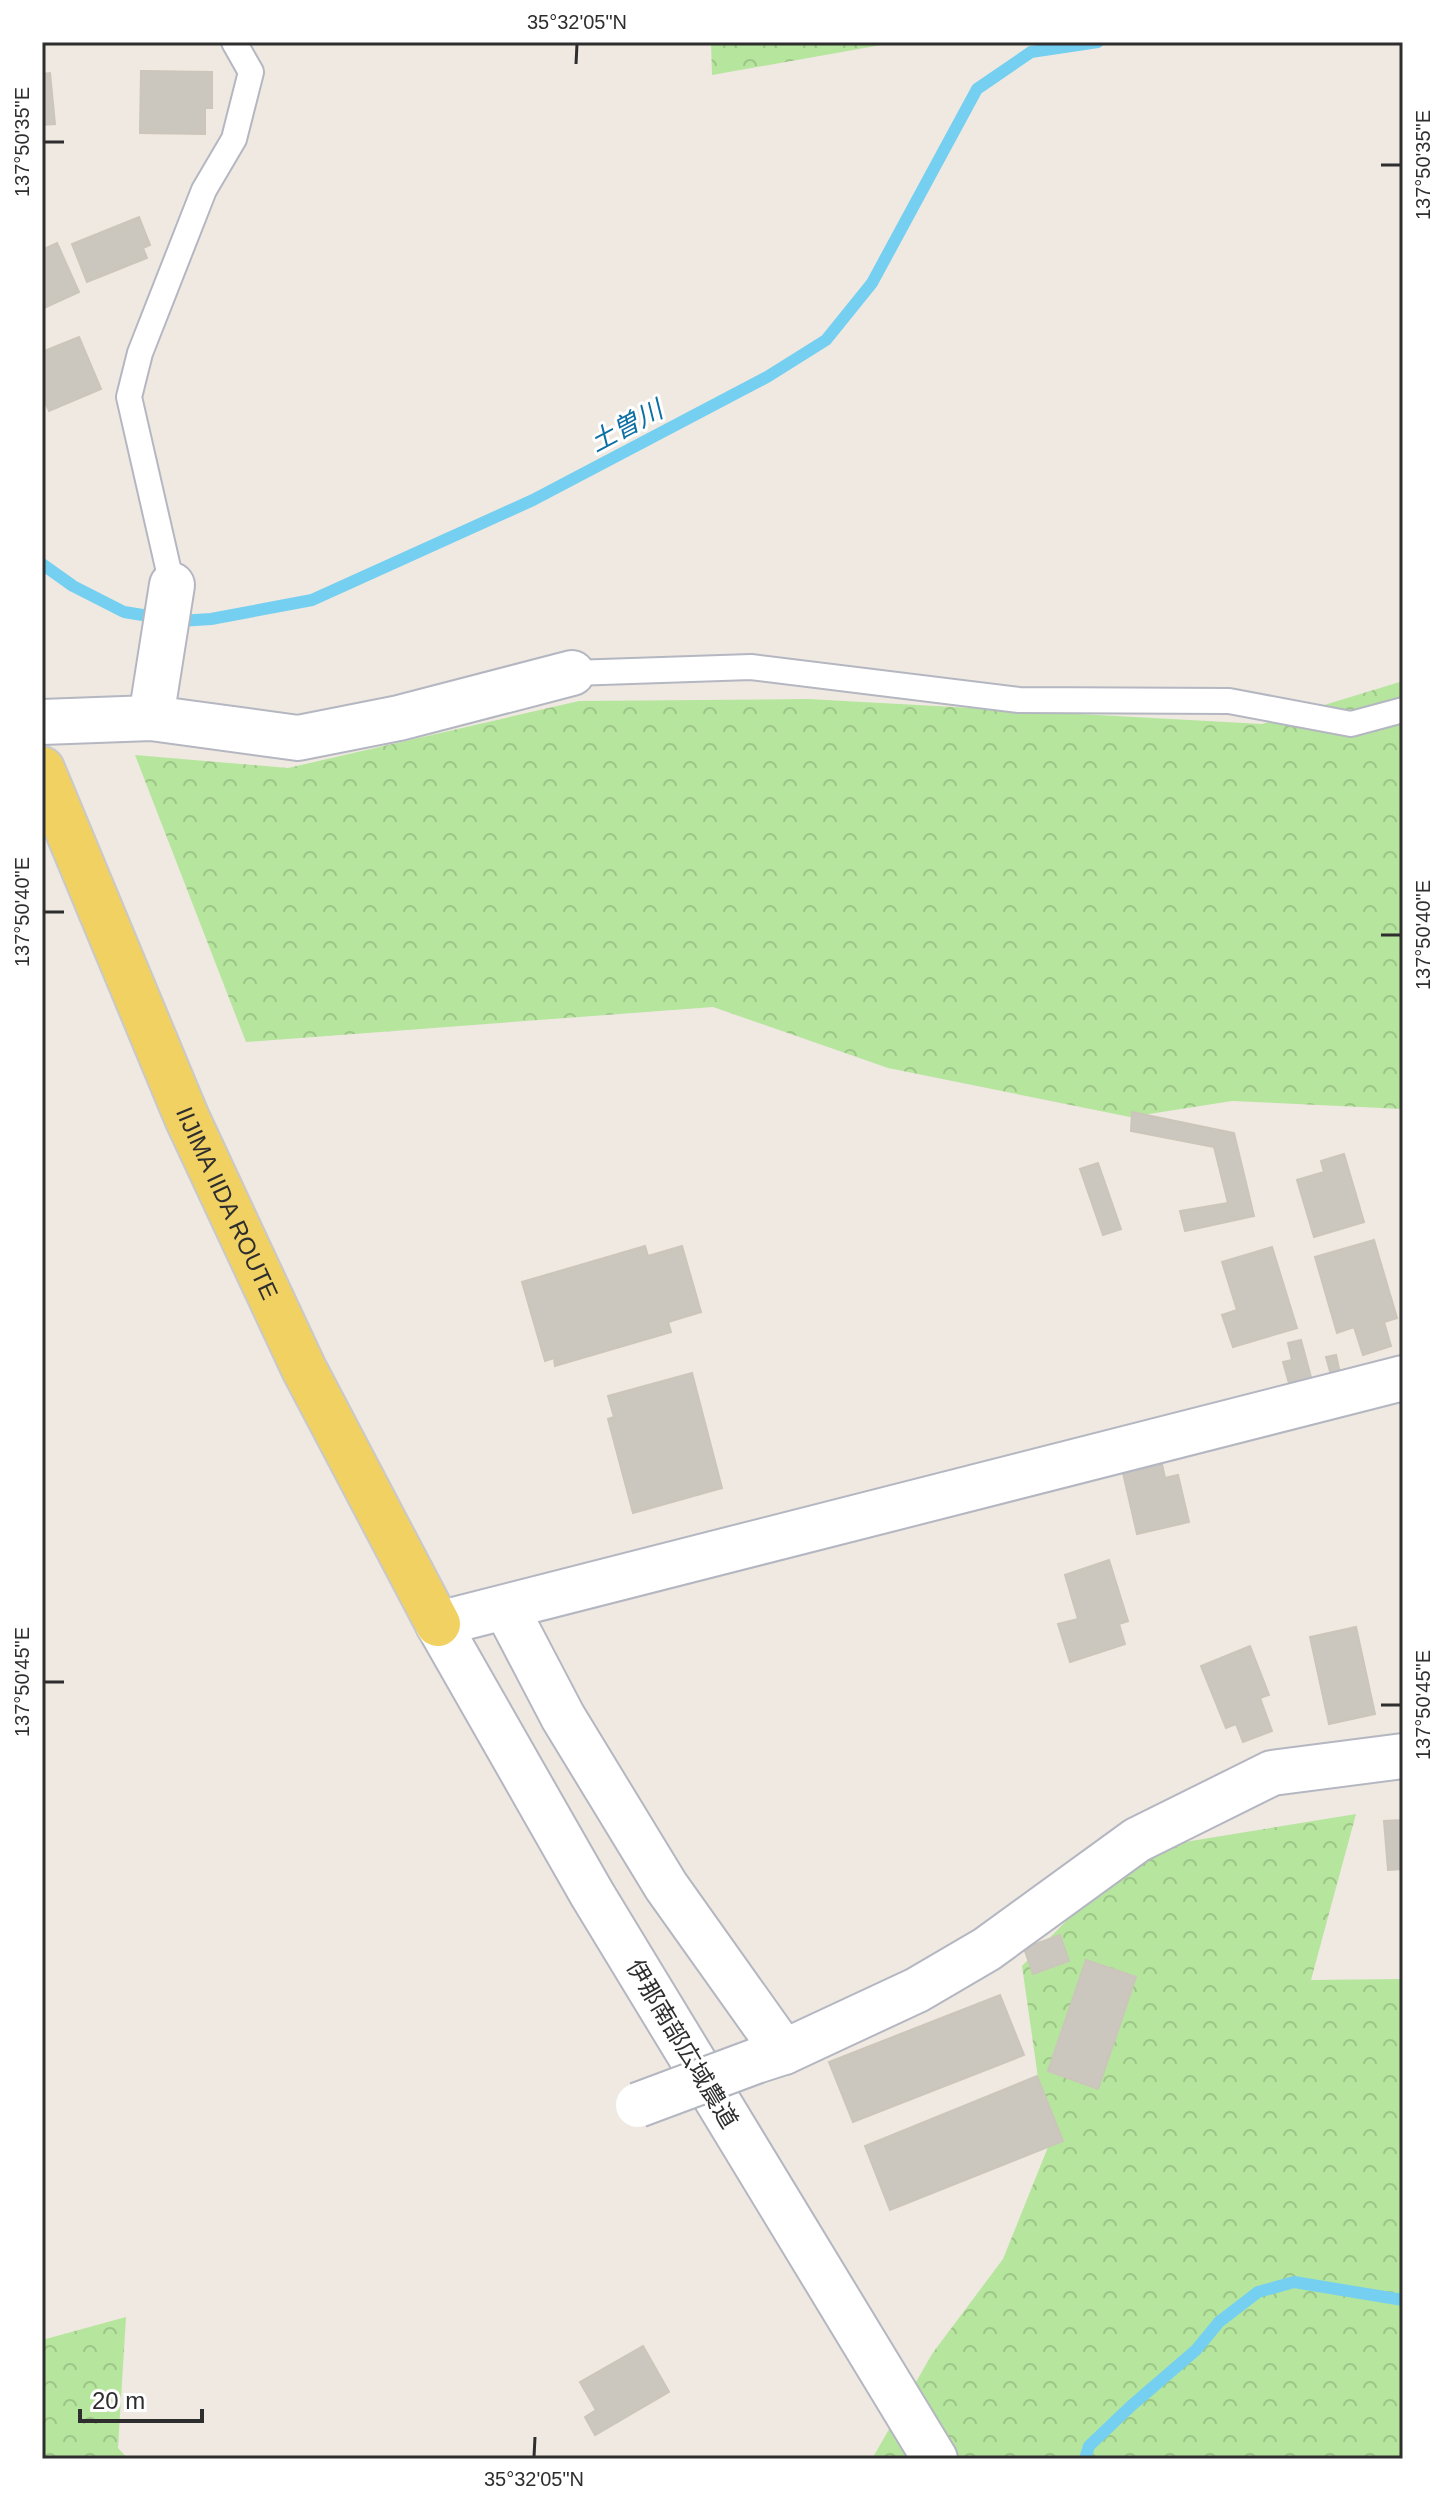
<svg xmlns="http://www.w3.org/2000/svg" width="1445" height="2501" font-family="Helvetica,'Noto Sans JP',sans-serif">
<defs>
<pattern id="forest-crowns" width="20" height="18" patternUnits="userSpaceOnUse" patternTransform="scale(2)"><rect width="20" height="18" fill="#b6e59e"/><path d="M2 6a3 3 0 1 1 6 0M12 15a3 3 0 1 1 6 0" fill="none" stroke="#9dc588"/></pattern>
</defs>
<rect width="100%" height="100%" fill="#efe9e1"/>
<g fill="url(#forest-crowns)">
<polygon points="711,42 898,42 712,75"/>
<polygon points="1403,681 1403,1109 1232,1101 1130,1117 888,1068 713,1007 246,1042 135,755 288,768 579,701 808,699 1262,724"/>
<polygon points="1356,1814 1311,1980 1403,1979 1403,2459 872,2459 932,2354 1003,2259 1048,2147 1022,1966 1136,1850"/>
<polygon points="126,2317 118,2448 128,2459 42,2459 42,2340"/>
</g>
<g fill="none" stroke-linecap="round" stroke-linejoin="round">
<g stroke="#75cff0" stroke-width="12">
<polyline points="42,564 73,586 124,612 180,621 211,619 312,600 533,500 767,377 826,340 872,283 977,89 1031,52 1098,42"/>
<polyline points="1085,2459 1089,2446 1131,2406 1196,2350 1219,2322 1258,2292 1294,2282 1403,2300"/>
</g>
</g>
<g fill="#cbc7bf" stroke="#cbc5ba" stroke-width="2">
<polygon points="141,71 212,72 212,108 205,108 205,134 140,133"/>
<polygon points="50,73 55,124 42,125 42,74"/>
<polygon points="139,217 150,245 143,248 147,258 87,282 72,244"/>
<polygon points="57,243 79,292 42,309 42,250"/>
<polygon points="79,337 101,389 49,411 42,395 42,352"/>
<polygon points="1132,1112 1234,1133 1254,1216 1185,1231 1180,1211 1228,1203 1214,1147 1131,1131"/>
<polygon points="1344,1154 1364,1222 1314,1237 1297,1180 1324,1172 1321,1161"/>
<polygon points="1098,1163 1121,1229 1103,1235 1080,1169"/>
<polygon points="1374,1240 1397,1318 1384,1322 1391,1346 1363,1355 1354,1327 1337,1333 1315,1257"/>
<polygon points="645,1246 648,1256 682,1246 701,1312 668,1322 671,1332 555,1366 554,1358 545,1361 522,1282"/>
<polygon points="1272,1247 1297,1328 1233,1347 1222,1315 1237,1310 1222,1262"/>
<polygon points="1301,1340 1312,1381 1290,1387 1283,1362 1292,1360 1288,1343"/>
<polygon points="1336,1355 1340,1373 1331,1375 1326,1357"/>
<polygon points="692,1373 722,1488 633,1513 608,1419 614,1417 608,1396"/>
<polygon points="1162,1464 1165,1478 1178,1475 1189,1522 1137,1534 1123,1473"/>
<polygon points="1109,1560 1128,1621 1119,1624 1125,1644 1070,1662 1058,1624 1078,1619 1065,1575"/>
<polygon points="1356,1627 1375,1714 1329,1724 1310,1637"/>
<polygon points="1250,1646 1269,1695 1260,1698 1272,1731 1243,1742 1236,1724 1226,1728 1201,1666"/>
<polygon points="1403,1820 1403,1869 1388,1870 1384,1821"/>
<polygon points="1060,1935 1069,1961 1033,1974 1024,1948"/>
<polygon points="1086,1960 1136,1977 1098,2089 1048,2071"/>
<polygon points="1000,1995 1024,2055 853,2122 829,2062"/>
<polygon points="1037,2076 1063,2141 890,2210 865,2146"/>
<polygon points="643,2346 669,2392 595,2435 585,2417 596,2410 580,2382"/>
</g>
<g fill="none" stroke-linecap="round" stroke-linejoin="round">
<defs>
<g id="service">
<polyline points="172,585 129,397 140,353 204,190 234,139 251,72 234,42"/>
<polyline points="572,673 751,667 1019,700 1229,701 1351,724 1403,710"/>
</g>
<g id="minor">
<polyline points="151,718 172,585"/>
<polyline points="506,1608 563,1717 666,1886 784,2052"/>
<polyline points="438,1624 1403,1378"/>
<polyline points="756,2061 784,2052 917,1990 987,1949 1137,1840 1272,1773 1403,1756"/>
</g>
<g id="tertiary">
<polyline points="42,722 151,718 298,738 399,718 572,673"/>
<polyline points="438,1624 592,1894 935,2459"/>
</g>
<g id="primary">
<path id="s1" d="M42 769 187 1118 304 1369 438 1624"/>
</g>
</defs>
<use href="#service" stroke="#b4b7c1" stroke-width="28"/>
<use href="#minor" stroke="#b4b7c1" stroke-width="48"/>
<use href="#tertiary" stroke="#b4b7c1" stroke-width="48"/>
<use href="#primary" stroke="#c9c9c9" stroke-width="48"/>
<use href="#service" stroke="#fff" stroke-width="24"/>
<use href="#minor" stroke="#fff" stroke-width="44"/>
<use href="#tertiary" stroke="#fff" stroke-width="44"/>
<use href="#primary" stroke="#f2d163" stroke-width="44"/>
<defs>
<polyline id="minor-bridge" points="638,2105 756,2061"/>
</defs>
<use href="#minor-bridge" stroke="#b4b7c1" stroke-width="48" stroke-linecap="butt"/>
<use href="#minor-bridge" stroke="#fff" stroke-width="44"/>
</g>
<path fill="none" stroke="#2e2e2e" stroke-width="3" d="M576 64 577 44M44 142H64M1381 165H1401M44 912H64M1381 935H1401M44 1682H64M1381 1705H1401M534 2457 535 2437"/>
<g text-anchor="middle" stroke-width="6" stroke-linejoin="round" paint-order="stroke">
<g font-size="24" fill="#2e2e2e" stroke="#fff">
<text dy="8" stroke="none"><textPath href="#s1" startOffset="472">IIJIMA IIDA ROUTE</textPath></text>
<text transform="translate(682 2044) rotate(59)" y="8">伊那南部広域農道</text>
</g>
<g font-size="26" font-style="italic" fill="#0d6fa3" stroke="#fff">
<text transform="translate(626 426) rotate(-28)" y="9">土曽川</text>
</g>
</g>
<rect width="1445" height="2501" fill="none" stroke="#ffffff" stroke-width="88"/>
<path d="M80 2409v12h122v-12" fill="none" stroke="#2e2e2e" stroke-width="4"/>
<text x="92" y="2409" font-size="24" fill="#2e2e2e" stroke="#ffffff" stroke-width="6" paint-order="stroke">20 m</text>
<rect x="44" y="44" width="1357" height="2413" fill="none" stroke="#2e2e2e" stroke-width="3"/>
<g font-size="20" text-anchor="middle" fill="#2e2e2e">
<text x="577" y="29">35°32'05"N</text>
<text transform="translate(22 142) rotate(-90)" y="7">137°50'35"E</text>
<text transform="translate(1423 165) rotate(-90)" y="7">137°50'35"E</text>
<text transform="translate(22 912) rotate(-90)" y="7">137°50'40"E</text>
<text transform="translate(1423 935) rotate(-90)" y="7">137°50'40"E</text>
<text transform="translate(22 1682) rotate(-90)" y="7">137°50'45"E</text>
<text transform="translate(1423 1705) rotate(-90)" y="7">137°50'45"E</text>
<text x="534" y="2486">35°32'05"N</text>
</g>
</svg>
